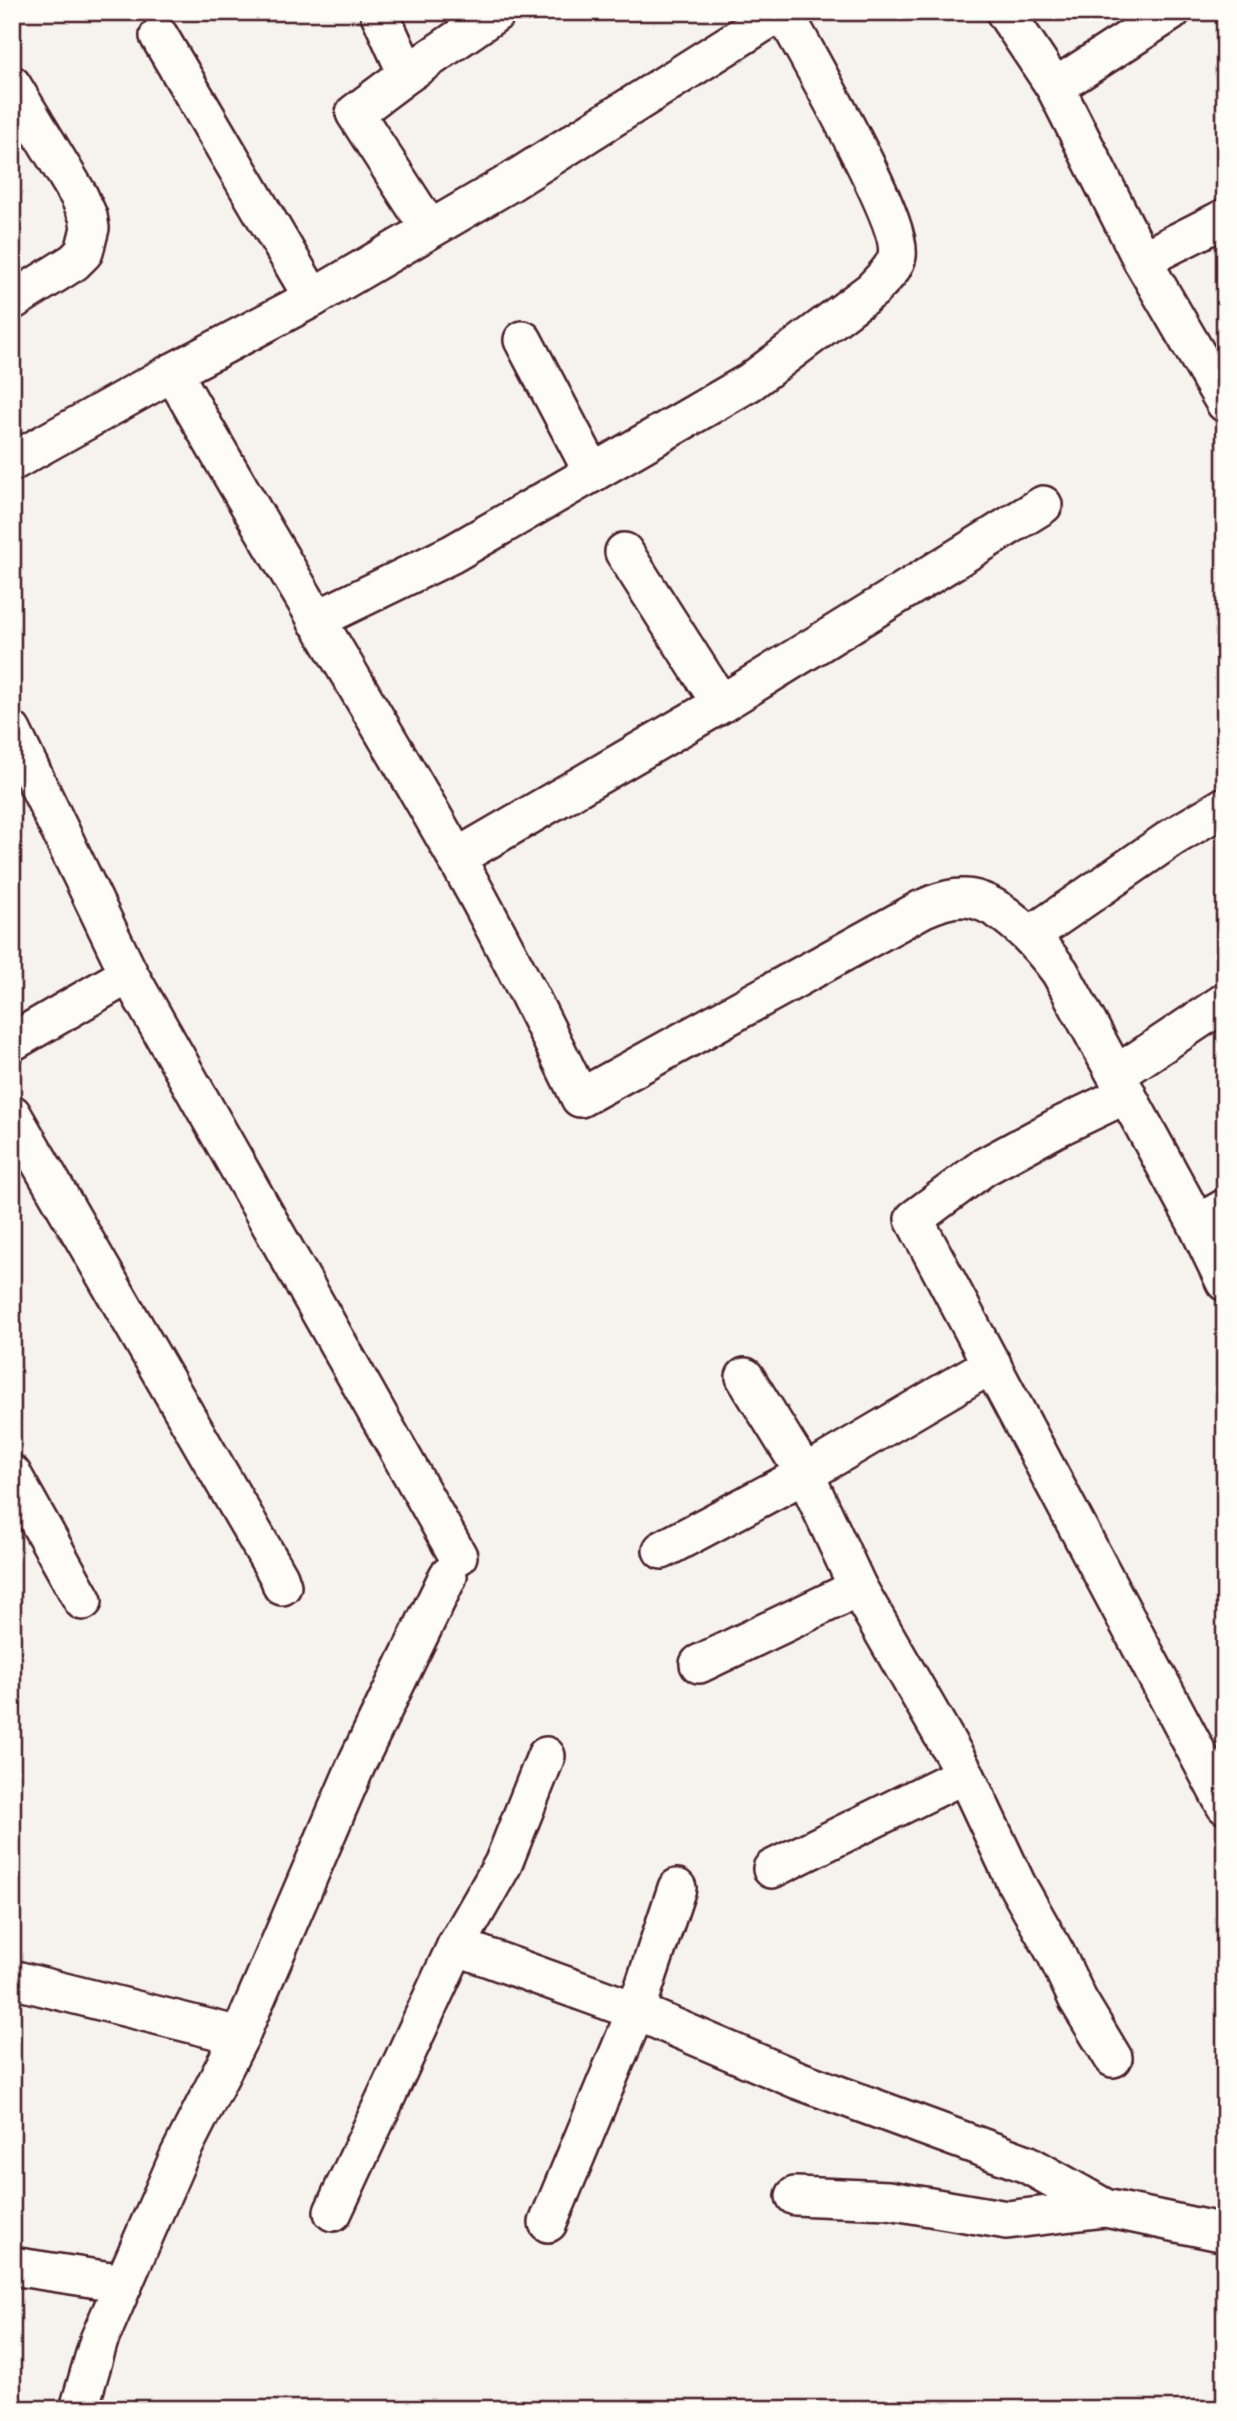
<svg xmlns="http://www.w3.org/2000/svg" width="1237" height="2421" font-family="Sriracha,sans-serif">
<rect width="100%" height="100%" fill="#f6f3ef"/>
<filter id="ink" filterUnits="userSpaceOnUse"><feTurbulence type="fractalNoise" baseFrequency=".0143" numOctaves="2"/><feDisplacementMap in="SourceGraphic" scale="14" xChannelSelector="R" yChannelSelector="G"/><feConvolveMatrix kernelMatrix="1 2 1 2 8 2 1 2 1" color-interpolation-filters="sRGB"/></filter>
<g filter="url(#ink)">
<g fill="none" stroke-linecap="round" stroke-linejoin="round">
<defs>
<g id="minor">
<polyline points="379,12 407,74 355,113 429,228"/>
<path d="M780 12 506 185 313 298 173 372C264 536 364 694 456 857 500 936 541 1017 580 1098L922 909C935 903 951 897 965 898 1001 900 1040 945 1060 972L1197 1224 1225 1282"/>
<polyline points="1005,12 1055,87 1142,260 1225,403"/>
<polyline points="159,36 313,298"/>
<polyline points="407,74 497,12"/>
<polyline points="12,85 79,196 88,216 90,228 84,252 74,262 12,301"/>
<polyline points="1055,87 1171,12"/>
<polyline points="1142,260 1225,218"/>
<polyline points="523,340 593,473"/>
<polyline points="12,462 173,372"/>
<path d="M316 620 452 554 750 382 872 290C881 280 894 270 897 256 904 220 805 53 784 12"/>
<polyline points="721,704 1043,505"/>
<polyline points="12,731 129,974 458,1556"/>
<polyline points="456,858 721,704 624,552"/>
<polyline points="1031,935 1173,837 1225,806"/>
<polyline points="12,1042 129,974"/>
<polyline points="1117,1074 1225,1002"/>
<polyline points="1127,1094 1056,1128 984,1167 914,1219 1225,1805"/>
<polyline points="12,1114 279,1577 282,1586"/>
<polyline points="1197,1224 1225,1208"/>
<polyline points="992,1364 805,1474 858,1588 965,1774 1016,1883 1056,1954 1078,2000 1113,2058"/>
<polyline points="12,1474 83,1601"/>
<polyline points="662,1550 805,1474 745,1377"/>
<polyline points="699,1664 858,1588"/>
<polyline points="772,1869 965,1774"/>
<polyline points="456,1946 636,2011 798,2080 1027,2164 1105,2208 1225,2233"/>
<polyline points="12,1979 240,2036"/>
<polyline points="795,2196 889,2200 1007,2220 1105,2208"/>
<polyline points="333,2212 456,1946 503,1864 546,1756"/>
<polyline points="548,2223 636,2011 677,1888"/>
<polyline points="12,2266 124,2283"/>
<polyline points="79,2409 99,2340 179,2156 240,2036 358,1761 448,1576"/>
</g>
</defs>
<use href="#minor" stroke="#4a1f2b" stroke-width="42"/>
<use href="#minor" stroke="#fdfcf7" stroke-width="37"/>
</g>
</g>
<rect width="1237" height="2421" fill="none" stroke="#fdfcf7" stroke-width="42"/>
<rect x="21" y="21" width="1195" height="2379" fill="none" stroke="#4a1f2b" stroke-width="2.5" filter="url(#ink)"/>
</svg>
